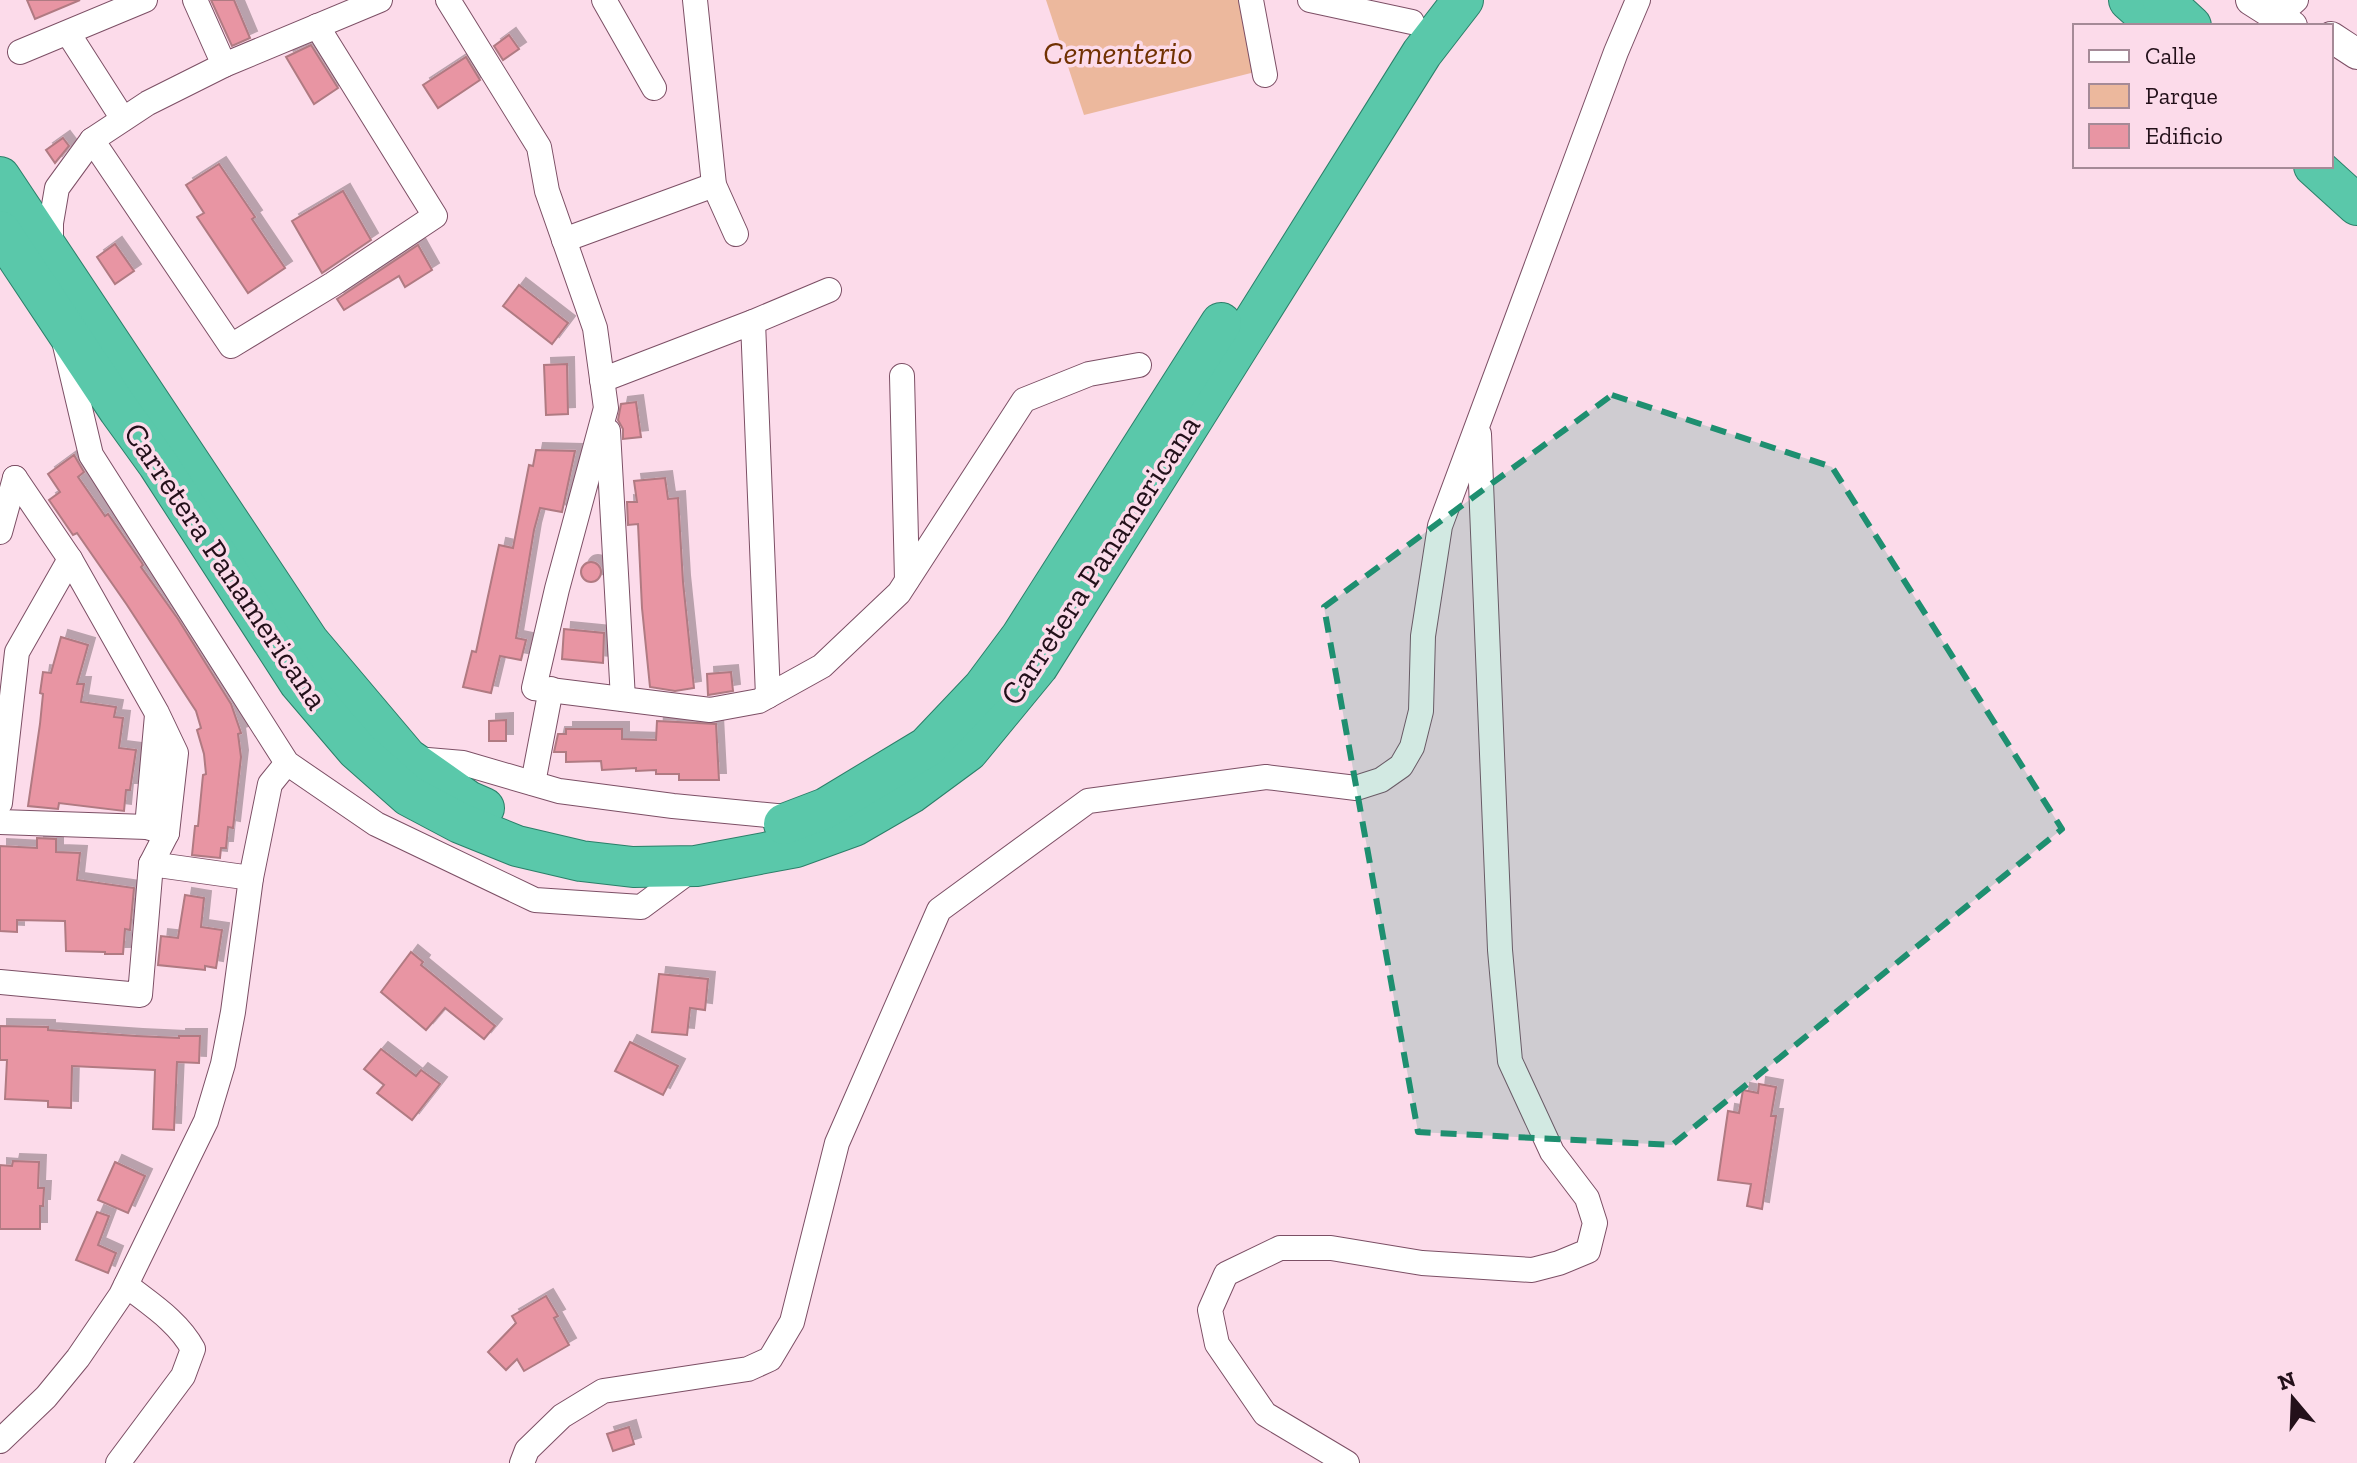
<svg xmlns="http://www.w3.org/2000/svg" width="2357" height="1463" font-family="'Zilla Slab',serif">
<defs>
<filter id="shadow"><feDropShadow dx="7" dy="-7" stdDeviation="0" flood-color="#0004"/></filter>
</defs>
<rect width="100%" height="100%" fill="#fcdbea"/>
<polygon fill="#ecb89d" points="1046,0 1244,0 1259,71 1084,115"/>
<g fill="#e895a3" stroke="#b07a82" stroke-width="2" filter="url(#shadow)">
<polygon points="27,0 80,0 35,19"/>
<polygon points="211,0 234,0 250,38 232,46"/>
<polygon points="509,35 519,49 503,60 494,46"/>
<polygon points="311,45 338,88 314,104 286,57"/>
<polygon points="466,57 480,80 438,108 423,85"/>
<polygon points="63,138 69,146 55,163 46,150"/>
<polygon points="219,164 255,217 252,219 285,268 248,293 197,217 204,213 186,185"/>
<polygon points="343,191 371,240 322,273 292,221"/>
<polygon points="115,244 134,271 115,284 97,257"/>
<polygon points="418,245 432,270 405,287 399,276 344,310 337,299"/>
<polygon points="519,285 568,323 552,344 503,306"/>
<polygon points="567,364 568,414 546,415 544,365"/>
<polygon points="636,402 641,437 623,439 623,429 618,420 621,404"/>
<polygon points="536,450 575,451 562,512 540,508 534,530 516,638 526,640 521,660 500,656 491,693 463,687 472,651 476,652 499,545 513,548 529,465 533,466"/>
<polygon points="74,455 84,472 78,477 105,516 108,514 142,563 143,565 141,567 178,619 231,704 241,733 238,734 241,757 233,828 228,827 226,848 221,848 220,858 192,855 195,826 198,826 203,775 206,774 204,754 197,730 201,728 196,711 127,605 77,533 73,535 49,500 60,492 48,474"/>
<polygon points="665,478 668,499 678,498 683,582 694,688 675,691 650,687 642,608 638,524 628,525 627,502 637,502 634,481"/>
<circle cx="591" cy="572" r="10"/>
<polygon points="564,629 604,633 603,663 562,659"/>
<polygon points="61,637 88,645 77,684 84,684 81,702 116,707 114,717 123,718 119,748 136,750 130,790 126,790 124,811 59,803 58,809 28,806 40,724 43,694 40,693 43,672 51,673"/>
<polygon points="731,672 733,691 708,695 707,674"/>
<polygon points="506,720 506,741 489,741 489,721"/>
<polygon points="657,721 716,724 719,780 679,780 679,774 656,774 656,770 636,771 636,768 602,770 601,761 566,762 566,752 554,752 558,734 566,734 566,729 622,729 622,739 656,740"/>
<polygon points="37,838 56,839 56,852 80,853 77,880 134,888 130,930 125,929 123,954 105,954 105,952 66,951 65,921 17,920 17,932 0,931 0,846 37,848"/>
<polygon points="185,895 204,898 201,927 222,930 216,968 205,966 205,970 158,965 161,936 178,938"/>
<polygon points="411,952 423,962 421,965 495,1026 484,1039 445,1008 426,1030 381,992"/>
<polygon points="659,974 708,979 705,1010 690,1008 687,1035 652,1032"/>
<polygon points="0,1026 48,1027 48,1030 136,1036 179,1038 179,1036 200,1036 199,1063 177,1062 174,1130 153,1129 155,1070 72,1066 71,1108 48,1107 48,1101 5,1099 7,1060 0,1060"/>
<polygon points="630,1042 678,1066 663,1095 615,1071"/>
<polygon points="381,1049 416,1076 421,1070 440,1084 412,1120 377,1093 384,1085 364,1069"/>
<polygon points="1759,1084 1776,1087 1771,1116 1776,1116 1762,1209 1747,1206 1751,1184 1718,1180 1728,1111 1739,1113 1743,1090 1758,1093"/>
<polygon points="13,1161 39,1162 38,1188 44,1188 43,1206 40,1206 40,1229 0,1229 0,1165 12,1166"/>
<polygon points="115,1162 145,1176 128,1213 98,1200"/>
<polygon points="97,1212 109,1216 98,1245 116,1253 108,1273 76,1260"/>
<polygon points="546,1296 558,1316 554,1318 569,1345 524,1371 517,1359 506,1370 488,1352 516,1323 512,1316"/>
<polygon points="629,1427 634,1444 613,1451 607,1434"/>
</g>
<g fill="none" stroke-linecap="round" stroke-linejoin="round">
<defs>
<g id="minor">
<polyline points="448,0 539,147 547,191 595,328 606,408 557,589 534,688 710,710 759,701 822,666 899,593 1024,400 1089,374 1139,365"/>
<polyline points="604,0 654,88"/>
<polyline points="695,0 714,185 736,234"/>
<polyline points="1251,0 1265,75"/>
<polyline points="1310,0 1412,22"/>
<polyline points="2277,17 2296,0"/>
<polyline points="68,33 123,119"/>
<polyline points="20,52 145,0"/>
<polyline points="224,65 380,0"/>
<polyline points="92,140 231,346 333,284 435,216 317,26"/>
<polyline points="564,240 714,185"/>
<polyline points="51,250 51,223 57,188 92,140 148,103 224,65 195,0"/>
<polyline points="753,322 829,290"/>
<polyline points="65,345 91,455 287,763 376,824 535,900 641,907 695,867"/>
<polyline points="902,376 907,580"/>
<polyline points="602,380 753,322 768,696"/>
<polyline points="608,431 623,699"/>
<polyline points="0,532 15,478"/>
<polyline points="416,759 463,763 559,791 673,806 797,818"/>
<polyline points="533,783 551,689"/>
<polyline points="0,803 17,652 70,559"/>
<polyline points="0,822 147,827 167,833 176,753 157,713 70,559 15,478"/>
<polyline points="147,827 157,715"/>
<polyline points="151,864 251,878"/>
<polyline points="0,982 140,995 151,864 167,833"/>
<polyline points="0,1441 46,1397 78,1358 121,1295 206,1121 223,1064 233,1012 251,878 270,784 287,763"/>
<path d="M118 1463 183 1376 193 1349C178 1321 150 1304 126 1285"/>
<polyline points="522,1463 527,1450 562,1416 603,1391 748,1369 770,1359 792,1322 837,1143 939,910 1088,801 1266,777 1356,788 1381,780 1401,766 1412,747 1421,711 1423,636 1440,526 1616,52 1638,0"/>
<polyline points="1347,1463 1265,1414 1217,1344 1210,1310 1226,1274 1280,1248 1331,1248 1422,1263 1532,1270 1559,1263 1588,1251 1595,1223 1587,1198 1552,1152 1510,1061 1500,950 1479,434"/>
</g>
<g id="tertiary">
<polyline points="2251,0 2292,26"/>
<polyline points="2331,37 2357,54"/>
</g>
<g id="trunk">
<polyline points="2129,0 2158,26"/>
<polyline points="2163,0 2191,26"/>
<polyline points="2314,166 2357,205"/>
<polyline points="0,177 309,642 407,758 468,801 484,808"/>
<polyline points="0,231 119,410 158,464 299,682 357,750 409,796 460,823 517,846 581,861 633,867 696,866 796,847 854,826 911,793 968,751 1038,666 1422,53 1463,0"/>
<polyline points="784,824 826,808 927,747 983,688 1021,637 1221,323"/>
</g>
</defs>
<use href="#minor" stroke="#7c4f65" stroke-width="26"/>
<use href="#tertiary" stroke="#7c4f65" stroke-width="32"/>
<use href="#trunk" stroke="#2b7f69" stroke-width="42"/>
<use href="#minor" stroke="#fff" stroke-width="24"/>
<use href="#tertiary" stroke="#fff" stroke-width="30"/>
<use href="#trunk" stroke="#5ac8aa" stroke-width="40"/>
</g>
<path fill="#1e8f70" fill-opacity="0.2" stroke="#1e8f70" stroke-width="6" stroke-dasharray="16 10" stroke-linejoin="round" d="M1612 395 1832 467 2062 829 1672 1145 1418 1132 1324 607Z"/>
<g text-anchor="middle" stroke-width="7" stroke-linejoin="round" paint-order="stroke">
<g font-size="32" font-style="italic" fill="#713102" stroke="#fcdbea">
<text x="1118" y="64">Cementerio</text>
</g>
<g font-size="32" fill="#23101a" stroke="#fcdbea">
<text transform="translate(1100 560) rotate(-57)" y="11">Carretera Panamericana</text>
<text transform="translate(226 566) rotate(56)" y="11">Carretera Panamericana</text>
</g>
</g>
<rect x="2073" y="24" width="260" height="144" fill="#fcdbea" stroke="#a58a97" stroke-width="2"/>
<rect x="2089" y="50" width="40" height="12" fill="#ffffff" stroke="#a58a97" stroke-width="2"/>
<text x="2145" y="64" font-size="24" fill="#23101a">Calle</text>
<rect x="2089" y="84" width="40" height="24" fill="#ecb89d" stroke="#a58a97" stroke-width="2"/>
<text x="2145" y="104" font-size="24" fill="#23101a">Parque</text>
<rect x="2089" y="124" width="40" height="24" fill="#e895a3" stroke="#a58a97" stroke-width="2"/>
<text x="2145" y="144" font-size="24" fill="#23101a">Edificio</text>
<g transform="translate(2293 1399) rotate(341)" stroke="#fcdbea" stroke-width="6" paint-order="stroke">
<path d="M0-6L14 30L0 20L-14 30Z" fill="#23101a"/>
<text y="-12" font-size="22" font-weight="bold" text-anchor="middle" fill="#23101a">N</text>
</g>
</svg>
